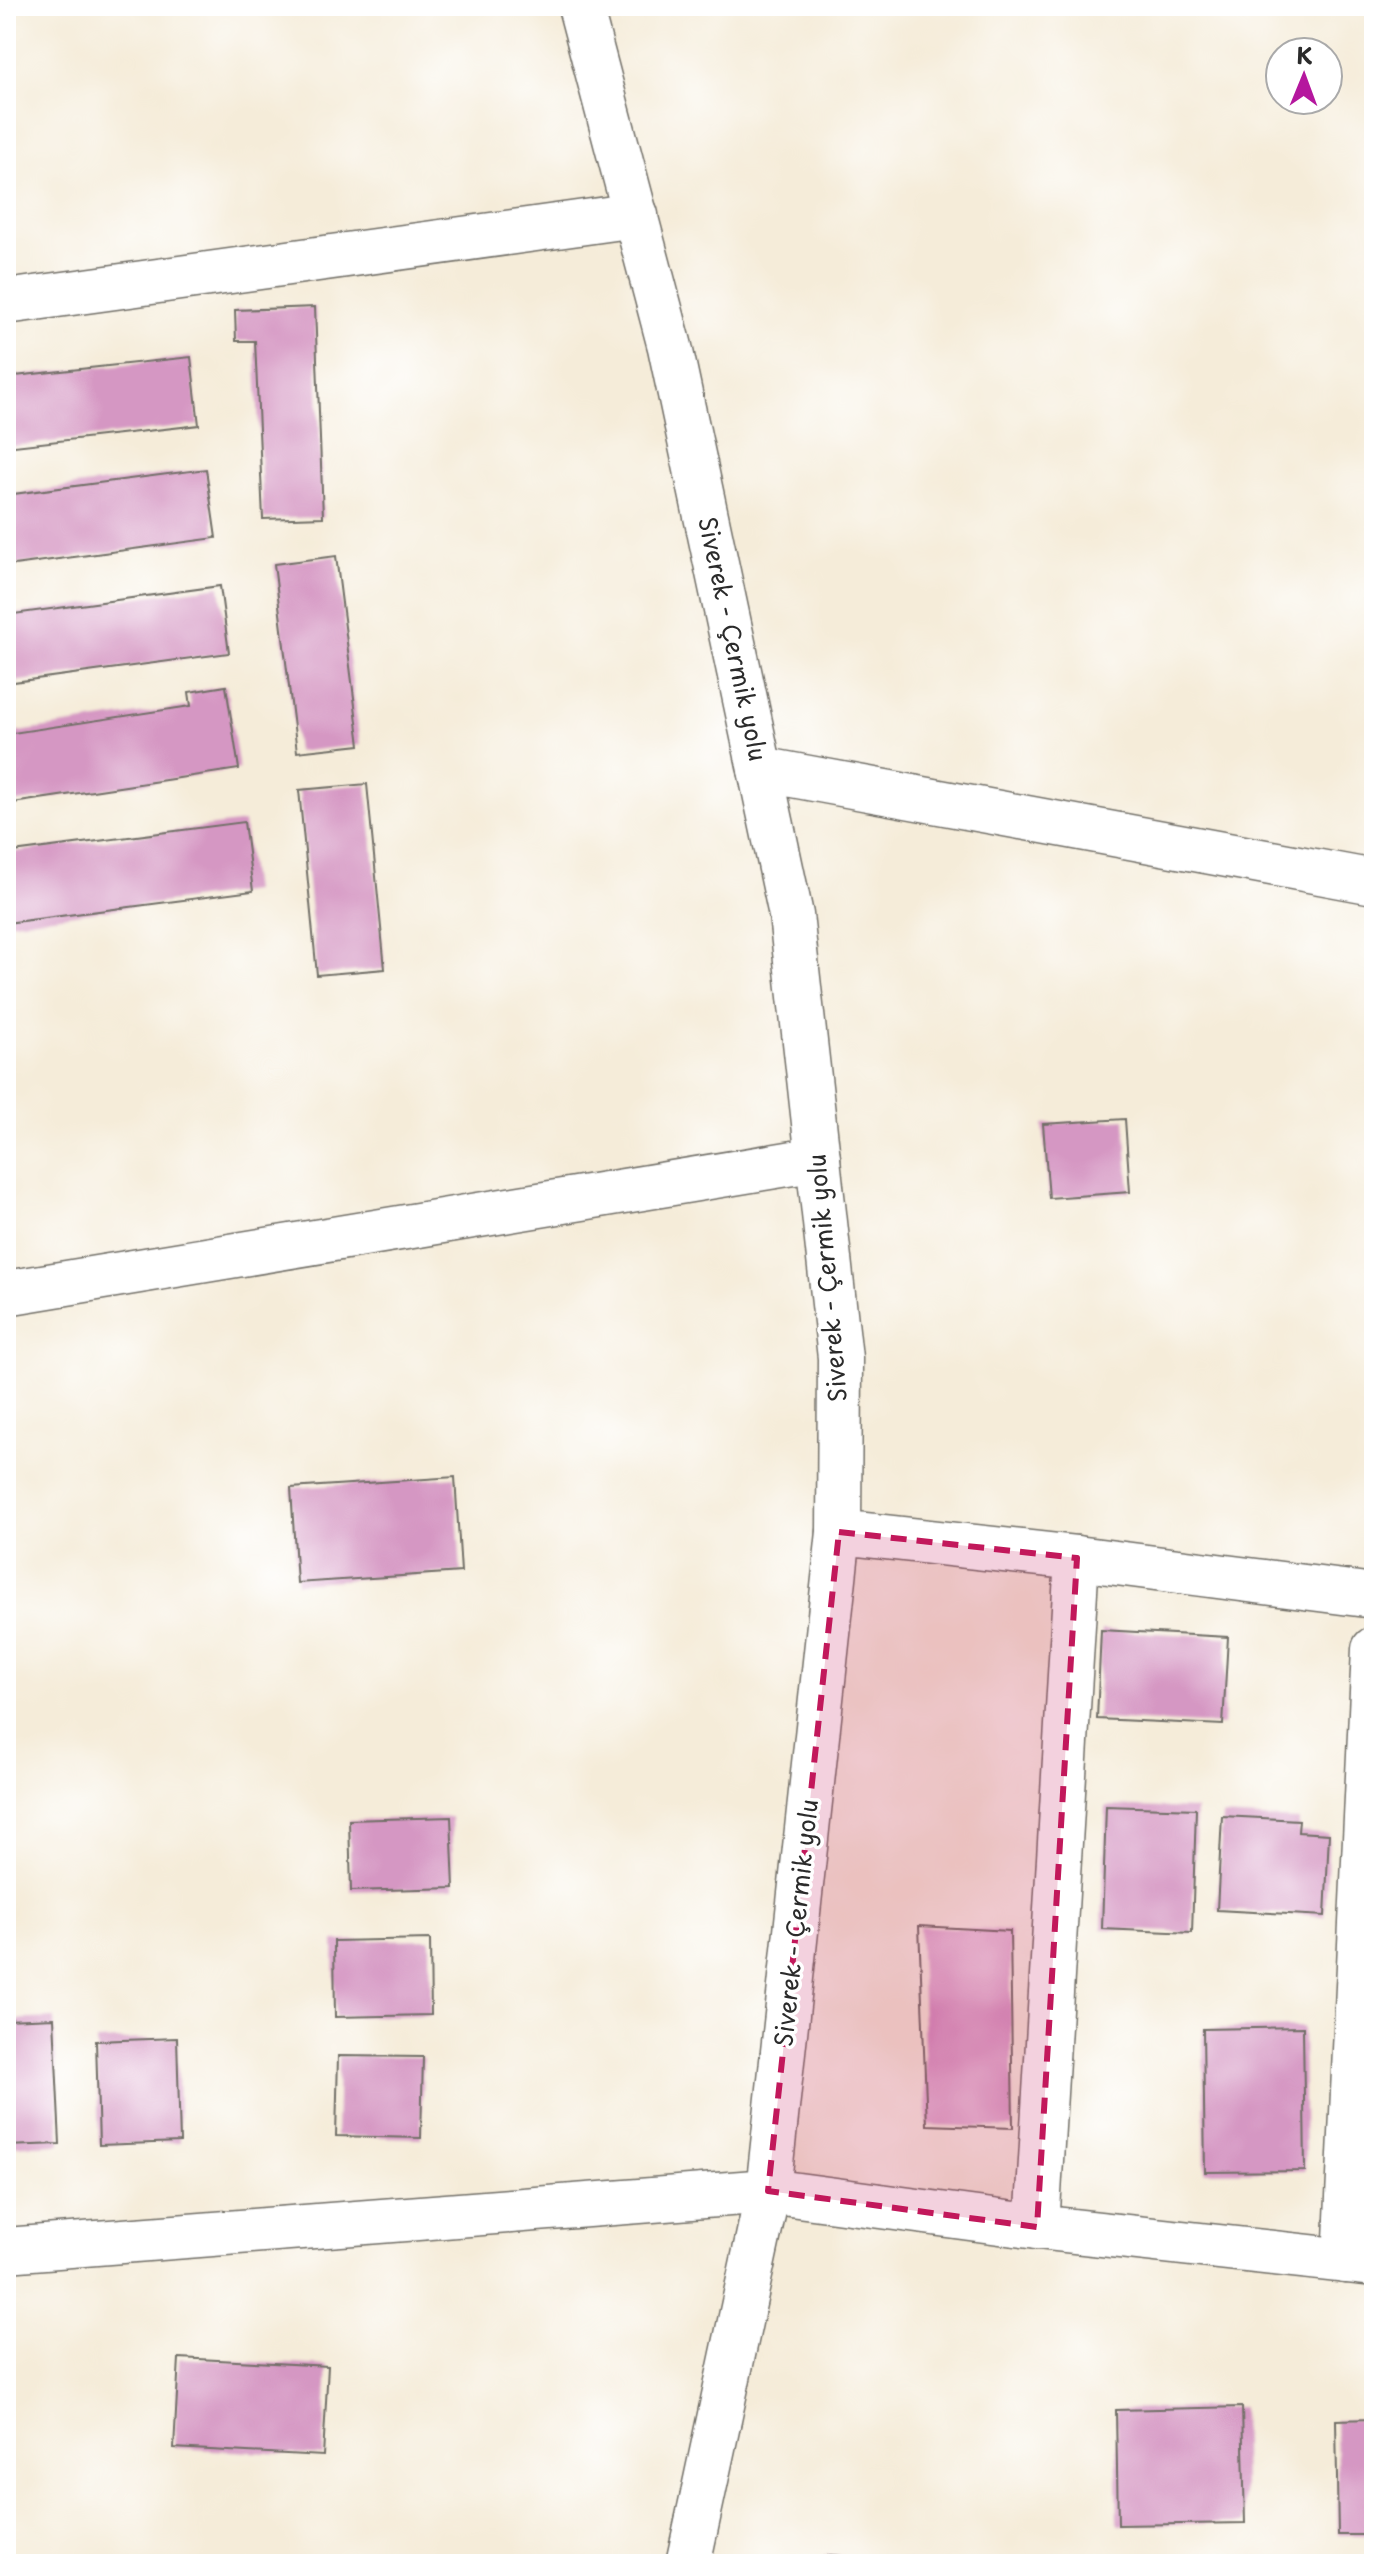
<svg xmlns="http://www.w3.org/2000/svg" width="1380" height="2570" font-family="'Playpen Sans',sans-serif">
<rect width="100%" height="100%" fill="#fff"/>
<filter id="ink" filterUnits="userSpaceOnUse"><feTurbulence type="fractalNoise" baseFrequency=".0125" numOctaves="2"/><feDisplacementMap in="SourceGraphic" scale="16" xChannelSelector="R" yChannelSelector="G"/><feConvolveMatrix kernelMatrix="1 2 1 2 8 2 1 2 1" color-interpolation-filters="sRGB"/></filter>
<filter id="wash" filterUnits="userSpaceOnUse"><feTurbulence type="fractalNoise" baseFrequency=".006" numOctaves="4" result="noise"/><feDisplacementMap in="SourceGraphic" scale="32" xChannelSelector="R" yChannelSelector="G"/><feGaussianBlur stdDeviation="1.8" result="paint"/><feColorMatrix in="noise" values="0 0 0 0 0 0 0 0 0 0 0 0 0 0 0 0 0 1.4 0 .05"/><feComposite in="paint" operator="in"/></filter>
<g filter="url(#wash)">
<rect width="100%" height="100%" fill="#f5ecd9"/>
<g id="blocks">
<g fill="#d597c3">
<polygon points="315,307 323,517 263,519 255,341 236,341 235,310"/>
<polygon points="191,357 199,425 6,447 6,377"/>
<polygon points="206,469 216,538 6,566 6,495"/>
<polygon points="336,556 360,745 297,752 274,564"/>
<polygon points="220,586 229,653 6,683 6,615"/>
<polygon points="226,686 239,769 6,804 6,734 191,706 189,692"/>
<polygon points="367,784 385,969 317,975 299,790"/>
<polygon points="244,822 253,891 6,923 6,853"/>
<polygon points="1125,1119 1130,1192 1049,1198 1043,1124"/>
<polygon points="455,1477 461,1572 297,1583 291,1488"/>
<polygon points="1101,1630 1228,1637 1223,1725 1097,1719"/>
<polygon points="1106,1806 1196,1809 1192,1933 1102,1929"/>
<polygon points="1222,1816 1299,1820 1298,1832 1329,1834 1325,1916 1217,1910"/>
<polygon points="451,1817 454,1888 351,1891 349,1820"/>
<polygon points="919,1926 1010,1931 1013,2128 927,2125"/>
<polygon points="430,1939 431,2015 335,2017 334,1941"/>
<polygon points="54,2018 60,2144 6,2146 6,2020"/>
<polygon points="1303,2027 1305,2171 1205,2172 1203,2029"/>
<polygon points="177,2038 180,2142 99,2145 96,2041"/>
<polygon points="338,2056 423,2057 421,2138 336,2136"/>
<polygon points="179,2358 328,2366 323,2456 174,2448"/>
<polygon points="1242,2407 1245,2523 1118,2525 1116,2410"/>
<polygon points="1374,2419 1374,2535 1338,2535 1336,2420"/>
<polygon points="830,2555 913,2562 913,2564 803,2564"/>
</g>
</g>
</g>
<g filter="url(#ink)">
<use href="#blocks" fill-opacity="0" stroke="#726f68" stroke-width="2"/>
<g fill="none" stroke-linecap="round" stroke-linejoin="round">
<defs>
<g id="street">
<polyline points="6,302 636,215"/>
<polyline points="760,769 1374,882"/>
<polyline points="839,1532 1077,1558 1374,1596"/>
<polyline points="1037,2227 1077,1558"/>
<polyline points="6,2250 768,2191 1037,2227 1374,2264"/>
<polyline points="1345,2261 1374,1649"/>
</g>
<g id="secondary">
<polyline points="580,6 670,347 791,915 840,1358 839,1532 768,2191 688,2564"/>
<polyline points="6,1293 818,1159"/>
</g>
</defs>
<use href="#street" stroke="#726f68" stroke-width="47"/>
<use href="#secondary" stroke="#726f68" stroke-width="47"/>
<use href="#street" stroke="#fff" stroke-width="44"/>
<use href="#secondary" stroke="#fff" stroke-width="44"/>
</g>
</g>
<path fill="#c2185b" fill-opacity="0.2" stroke="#c2185b" stroke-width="6" stroke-dasharray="16 10" stroke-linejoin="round" d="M839 1532 1077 1558 1037 2227 768 2191Z"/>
<g text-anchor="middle" stroke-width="7" stroke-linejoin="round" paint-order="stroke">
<g font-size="24" fill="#2b2b2b" stroke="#fff">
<text transform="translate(732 639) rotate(78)" y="8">Siverek - Çermik yolu</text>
<text transform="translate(828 1278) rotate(-95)" y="8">Siverek - Çermik yolu</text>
<text transform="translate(797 1923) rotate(-84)" y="8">Siverek - Çermik yolu</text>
</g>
</g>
<rect width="1380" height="2570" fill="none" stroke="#fff" stroke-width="32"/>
<g transform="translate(1304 76) rotate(1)"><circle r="38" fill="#ffffff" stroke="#aaaaaa" stroke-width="2"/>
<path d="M0-6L14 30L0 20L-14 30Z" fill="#b5179e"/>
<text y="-12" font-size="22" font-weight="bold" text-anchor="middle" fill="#2b2b2b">K</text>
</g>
</svg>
